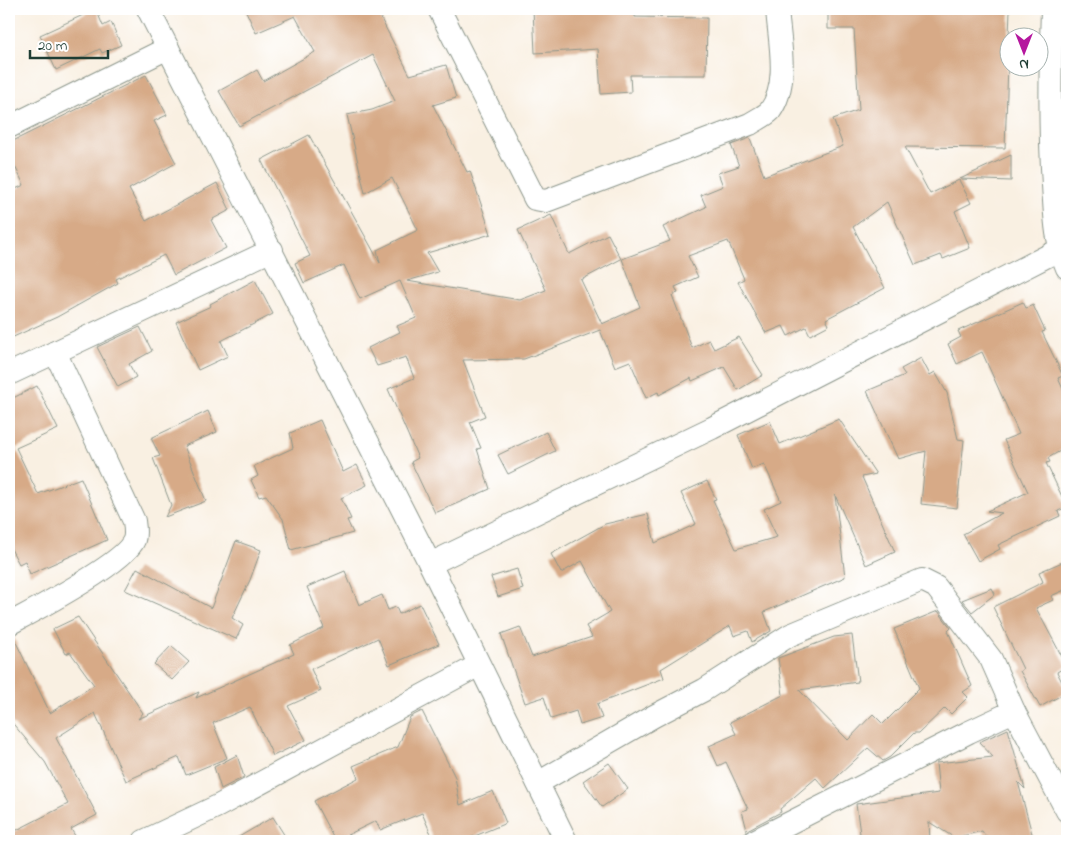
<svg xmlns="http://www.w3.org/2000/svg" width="1076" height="850" font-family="'Indie Flower',sans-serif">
<rect width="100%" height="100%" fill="#fff"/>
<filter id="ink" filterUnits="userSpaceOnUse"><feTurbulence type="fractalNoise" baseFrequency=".02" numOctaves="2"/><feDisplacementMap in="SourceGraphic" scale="10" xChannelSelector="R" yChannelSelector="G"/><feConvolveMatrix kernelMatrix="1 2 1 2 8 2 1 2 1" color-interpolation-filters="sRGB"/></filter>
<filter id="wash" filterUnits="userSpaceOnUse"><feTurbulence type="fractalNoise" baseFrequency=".0096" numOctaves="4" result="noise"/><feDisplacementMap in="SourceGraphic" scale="20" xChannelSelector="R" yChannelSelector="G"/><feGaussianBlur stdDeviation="1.12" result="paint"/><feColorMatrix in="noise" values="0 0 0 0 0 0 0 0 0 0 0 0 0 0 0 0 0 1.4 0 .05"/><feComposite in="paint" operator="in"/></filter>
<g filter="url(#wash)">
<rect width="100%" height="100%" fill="#f9f0e2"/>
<g id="blocks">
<g fill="#d7aa87">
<polygon points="96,9 103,26 111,22 121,45 102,53 100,49 56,70 40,35"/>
<polygon points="245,9 376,9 410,75 446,65 456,98 433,105 467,172 470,171 491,234 427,253 438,272 407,281 520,300 546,290 518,230 551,215 569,254 608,234 621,259 581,280 602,324 640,307 622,259 670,241 663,227 706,207 701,195 723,186 718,173 739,166 731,145 750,138 764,176 843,146 833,119 859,110 854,29 828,29 828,9 1010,9 1005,148 905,147 930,194 959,180 971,203 955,211 970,248 943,259 941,255 915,265 887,202 853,227 885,288 826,319 829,325 810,335 806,327 788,336 783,326 766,333 738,282 744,279 728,241 688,256 698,277 675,287 678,293 672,295 692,348 709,340 714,349 739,337 763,375 738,390 724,367 692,381 691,378 659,395 658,392 646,398 630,361 615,367 600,330 524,359 463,360 485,416 470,422 481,448 477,449 490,489 435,513 411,462 418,458 388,389 414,378 406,357 377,366 368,348 400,332 397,326 416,318 400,281 360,299 344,265 304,283 295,263 310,256 261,160 309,135 380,263 377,250 418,230 392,178 365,193 347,115 372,110 395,101 373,55 239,126 219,91 257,70 263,81 315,52 295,16 256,33"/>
<polygon points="533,9 635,9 635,17 707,18 706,75 630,75 631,92 601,94 598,49 535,53"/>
<polygon points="146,75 167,115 154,121 176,163 129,189 146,221 217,183 230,210 211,220 226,248 174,275 164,255 116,279 118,283 57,317 9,339 9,192 24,185 9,154 9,143"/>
<polygon points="1011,155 1011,181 960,179"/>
<polygon points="255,280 273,314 221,341 228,356 198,370 176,322 211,306 210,304"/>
<polygon points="1023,302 1026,308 1033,305 1045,331 1042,332 1063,376 1058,378 1067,398 1067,447 1048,458 1050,462 1046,463 1067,507 1058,511 1060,516 998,545 1000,549 978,561 963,534 1002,513 987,511 1028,492 1004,440 1019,434 982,352 957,364 948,344 961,337 958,331"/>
<polygon points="140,327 152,351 129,364 136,377 118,387 97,347"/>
<polygon points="921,358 930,375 935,372 947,393 958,439 964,440 957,508 921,504 926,451 898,459 867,391 905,375 901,369"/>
<polygon points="37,386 58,429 16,448 38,494 81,478 107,540 30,574 25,561 19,564 9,545 9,400"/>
<polygon points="208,411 217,432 184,446 206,501 165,517 171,505 153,458 160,456 151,438"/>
<polygon points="839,419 876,474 862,477 895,552 866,565 835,495 845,577 764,612 771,631 752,642 748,631 734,636 730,626 661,669 664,678 597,704 602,718 580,725 576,711 551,719 544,697 525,703 501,634 520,627 532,657 592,637 586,626 610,612 582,561 561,573 551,554 605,524 648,514 655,543 696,524 681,493 707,481 716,499 713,500 736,549 777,537 764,509 781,501 764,464 752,469 738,435 770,421 780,444"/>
<polygon points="320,420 343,472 357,465 367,485 341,498 351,519 347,520 353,533 291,550 283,519 266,495 259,497 251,480 258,476 254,466 293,448 290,433"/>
<polygon points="546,432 555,451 508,474 498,455"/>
<polygon points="236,541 261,550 250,580 232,618 243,625 236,639 125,590 137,568 211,608"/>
<polygon points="1067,560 1067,589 1051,596 1053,600 1036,608 1067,666 1057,672 1067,692 1040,707 1020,671 1023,669 993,607 1043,582 1039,572"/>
<polygon points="517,569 523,589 498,597 491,577"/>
<polygon points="345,571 359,605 382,595 388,610 396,607 399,614 420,604 439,644 389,665 378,638 311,669 321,691 288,706 306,740 273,756 250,707 213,723 227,758 186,775 179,757 126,781 95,713 56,738 97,815 71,829 78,841 9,841 9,834 68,804 45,762 9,719 9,637 13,636 50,713 94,685 70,652 66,654 53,629 78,617 143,713 138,719 199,692 196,698 294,654 290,645 324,628 307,587"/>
<polygon points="992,588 995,594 972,612 962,600"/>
<polygon points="938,611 951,628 948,631 972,686 963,692 968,697 951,714 945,708 919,733 914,733 890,757 883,761 868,748 825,788 816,778 780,809 781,812 747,830 742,811 748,809 726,762 718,766 709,746 736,734 730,722 783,695 778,658 834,637 852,635 858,682 799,690 848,740 873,714 883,724 919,688 894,629"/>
<polygon points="171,646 189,662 172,680 154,664"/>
<polygon points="422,711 455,777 460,805 493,791 506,823 463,841 434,841 422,813 380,830 376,821 335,841 314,801 358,778 353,766 398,747 410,717"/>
<polygon points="1008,729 1025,789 1018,782 1034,841 989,841 982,831 955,838 929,822 930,841 861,841 856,804 939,793 936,763 993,757 979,742"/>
<polygon points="237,755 244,777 221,789 214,767"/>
<polygon points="609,763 628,789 602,807 583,781"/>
<polygon points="273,817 288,841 232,841"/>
</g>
</g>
</g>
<g filter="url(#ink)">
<use href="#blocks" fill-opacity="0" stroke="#8c968b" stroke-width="1"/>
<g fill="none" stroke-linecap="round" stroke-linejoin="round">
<defs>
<g id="minor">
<polyline points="148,9 430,564 566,841"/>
<path d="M439 9 535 199 546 201 750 124C756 120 765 116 770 111 790 83 779 41 777 9"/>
<path d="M1052 9C1050 68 1049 126 1053 185 1055 214 1055 241 1067 268"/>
<polyline points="9,127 168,48"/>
<polyline points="9,374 272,250"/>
<polyline points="430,564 712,428 1059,250"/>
<path d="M9 624C33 611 125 563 134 540 136 534 135 528 134 521L55 352"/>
<polyline points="538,783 654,716 704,690 790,635 922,580 936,587 991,659 1014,711 1067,811"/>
<polyline points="144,841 218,806 479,665"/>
<polyline points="754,841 969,732 1014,711"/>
</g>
</defs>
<use href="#minor" stroke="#8c968b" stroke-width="24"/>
<use href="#minor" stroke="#fff" stroke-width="22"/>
</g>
</g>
<rect width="1076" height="850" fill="none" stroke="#fff" stroke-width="30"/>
<g transform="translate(1024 52) rotate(180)"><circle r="24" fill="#ffffff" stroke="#a5b1ae"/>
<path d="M0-4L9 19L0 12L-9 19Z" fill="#b5179e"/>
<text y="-8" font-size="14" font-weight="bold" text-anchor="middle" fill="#1f3d34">N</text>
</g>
<path d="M30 50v8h78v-8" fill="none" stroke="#1f3d34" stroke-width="2.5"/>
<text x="38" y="50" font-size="15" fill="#1f3d34" stroke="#ffffff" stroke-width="4" paint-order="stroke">20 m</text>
</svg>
